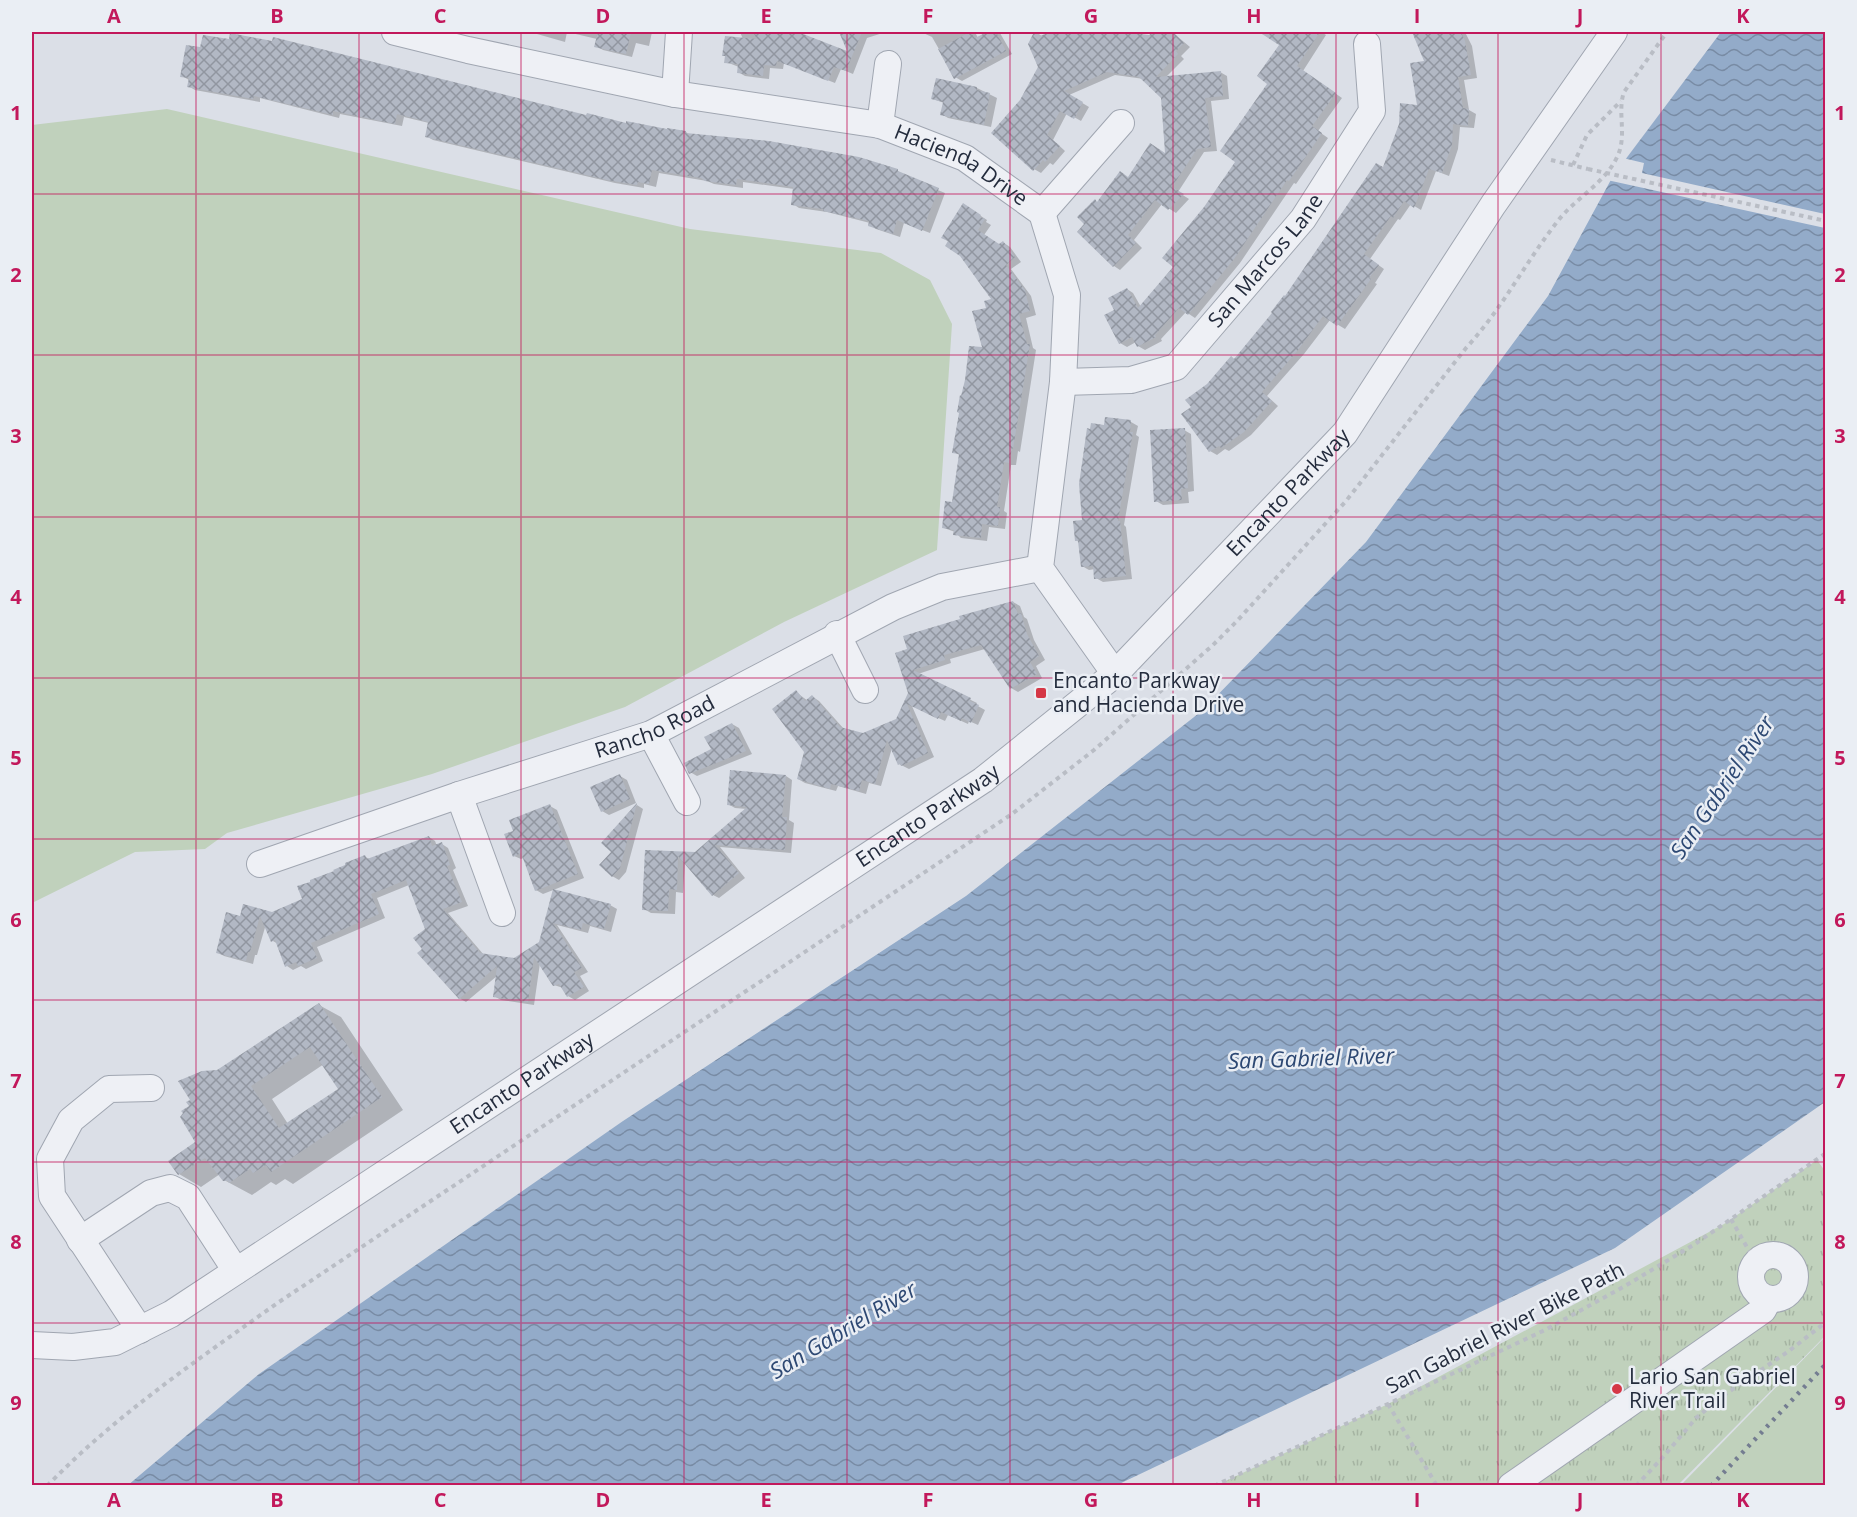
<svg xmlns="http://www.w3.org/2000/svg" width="1857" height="1517" font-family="'Open Sans',sans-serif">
<defs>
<pattern id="park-tufts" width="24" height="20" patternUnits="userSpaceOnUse" patternTransform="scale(1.5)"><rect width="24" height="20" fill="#c0d1bc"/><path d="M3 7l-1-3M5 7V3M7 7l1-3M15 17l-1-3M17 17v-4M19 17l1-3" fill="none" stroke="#a5b4a2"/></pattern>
<pattern id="water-waves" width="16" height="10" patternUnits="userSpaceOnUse" patternTransform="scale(1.5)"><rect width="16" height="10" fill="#93abc9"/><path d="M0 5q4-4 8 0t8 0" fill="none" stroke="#788ba4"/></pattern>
<pattern id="building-cross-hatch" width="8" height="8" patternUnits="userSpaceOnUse" patternTransform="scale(1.5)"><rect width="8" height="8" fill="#b2b8c4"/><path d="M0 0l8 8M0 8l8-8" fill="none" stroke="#9196a0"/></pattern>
</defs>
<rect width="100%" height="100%" fill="#dbdfe7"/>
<g fill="#c0d1bc">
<polygon points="167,109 690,229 881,253 930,280 952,324 937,550 784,622 625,707 432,774 227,833 205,849 135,852 32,903 32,125"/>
<polygon points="1825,1337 1825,1485 1681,1485"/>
</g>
<polygon fill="url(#park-tufts)" points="1817,1160 1825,1171 1825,1336 1678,1485 1215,1486 1388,1404 1724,1224"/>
<polygon fill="url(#water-waves)" points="1721,32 1825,32 1825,1102 1615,1248 1117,1485 127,1486 259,1374 623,1121 966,896 1203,710 1366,542 1548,296 1613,176"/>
<polygon fill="#dbdfe7" points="1623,158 1644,163 1642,173 1825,214 1825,228 1607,180"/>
<g fill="#0003" fill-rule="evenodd">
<polygon points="530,32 652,32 649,46 636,43 632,57 603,50 596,46 597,39 567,32 565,42"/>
<polygon points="740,32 792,32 793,34 849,53 840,32 886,32 867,38 853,74 841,69 835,83 784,63 783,69 770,68 769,79 745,76 738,72 739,67 726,62 743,39"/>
<polygon points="921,32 975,32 978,38 990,32 997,32 1000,33 1012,54 962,81 955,77 932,37"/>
<polygon points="1036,32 1043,37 1054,32 1078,32 1092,61 1097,32 1117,32 1150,37 1155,32 1164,38 1170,32 1172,32 1190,47 1181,56 1184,59 1166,77 1220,72 1227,76 1229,99 1211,101 1217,151 1204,152 1178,192 1189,199 1176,213 1162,204 1134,240 1142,248 1120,270 1114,266 1086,224 1098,203 1129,178 1167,155 1162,97 1144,79 1115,75 1069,95 1089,107 1081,121 1067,113 1053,140 1065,151 1053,165 1050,163 1041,173 1034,169 1021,101 1040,67 1029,44"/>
<polygon points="1271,32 1321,32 1326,35 1303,71 1342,98 1318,131 1328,138 1296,184 1294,183 1240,263 1195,318 1186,312 1161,339 1162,341 1145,350 1138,346 1136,342 1127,347 1120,343 1116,310 1127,289 1133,293 1141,307 1175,267 1206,208 1238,161 1269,83 1281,44 1268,36"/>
<polygon points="1413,32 1465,32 1472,46 1477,78 1464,80 1469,110 1476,114 1474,128 1460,127 1458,149 1449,176 1436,171 1421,210 1411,204 1400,220 1398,219 1370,259 1384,269 1375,283 1377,284 1345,329 1330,320 1304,354 1267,396 1278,406 1251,435 1229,451 1225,449 1217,455 1210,451 1183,414 1193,408 1208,385 1235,360 1286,298 1384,169 1418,107 1426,62"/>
<polygon points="182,76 587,117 627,125 686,132 690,135 898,171 904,176 945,193 930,233 904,223 900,237 876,229 870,225 870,223 827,212 799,208 793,204 794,189 743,182 743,188 714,184 707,181 659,173 656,187 644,184 644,188 615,183 433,140 426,136 429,123 404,117 402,126 340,114 339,118 260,98 260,102 195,90 188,86 189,80"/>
<polygon points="977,88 997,98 991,127 948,118 942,114 944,103 933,99"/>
<polygon points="964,205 987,220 986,222 991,225 984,235 1000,246 1004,243 1010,247 1021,262 1011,269 1031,296 1036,315 1026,318 1033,348 1036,350 1020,452 1018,451 1016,465 1011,465 1004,511 1007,513 1005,529 989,527 987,541 961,538 955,532 944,528 953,504 961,456 954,452 960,413 984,349 987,309 993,300"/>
<polygon points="1106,418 1131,422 1138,426 1136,435 1139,437 1124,525 1126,527 1132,579 1103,582 1096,578 1095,569 1089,570 1082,566 1080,542 1077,541 1083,522"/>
<polygon points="1184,430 1191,434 1194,491 1188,492 1189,503 1163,505 1156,501"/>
<polygon points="1013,602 1020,606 1024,617 1027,619 1034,640 1045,660 1036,666 1042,678 1018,692 1011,688 985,649 950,659 951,663 918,674 977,703 976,705 985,710 978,725 969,721 968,724 948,715 945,721 912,706 934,757 909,769 899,764 892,748 881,786 869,783 866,794 838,786 836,791 805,783 798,779 806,751 796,692 808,701 813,697 819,701 844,729 863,735 897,721 909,693 897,654"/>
<polygon points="732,724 739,728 752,754 697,776 690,772 713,750"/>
<polygon points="620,776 627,780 636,803 609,815 602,811"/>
<polygon points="786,776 792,780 789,820 794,823 791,853 720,847 745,878 719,898 713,895 685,861 683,893 676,892 675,914 651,913 644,909 646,852 695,854 747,809 735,808 728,804"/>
<polygon points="637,805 643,809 626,872 619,880 612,876 613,852 603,843"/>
<polygon points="550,806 557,810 584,878 543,894 536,890 524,858 521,859 514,856 515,832"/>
<polygon points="429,837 435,841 437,846 442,844 448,848 456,868 453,870 468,906 448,913 484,955 514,959 540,943 554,890 610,905 617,909 611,932 590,926 588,933 557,925 588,972 580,976 589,991 575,1000 568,996 563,988 554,985 540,963 534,1005 501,1000 494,996 497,976 466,1002 459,998 424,949 427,929 409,885 377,898 385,918 317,947 323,961 306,969 301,966 293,970 287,966 278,944 273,941 266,924 257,955 255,955 253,964 224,956 217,952 241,918 272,913 304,900 336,872 365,857 370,859"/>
<path d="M319 1005 341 1017 403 1110 293 1184 285 1179 276 1185 271 1182 252 1195 224 1180 220 1174 201 1187 179 1174 197 1143 191 1106 218 1072ZM324 1064 340 1089 288 1124 272 1099Z"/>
</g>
<g fill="url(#building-cross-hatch)" fill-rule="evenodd">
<polygon points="598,32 631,32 626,54 594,47"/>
<polygon points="753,32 798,32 847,51 839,32 862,32 846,71 834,67 828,81 777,61 776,66 764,65 763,76 737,73 738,64 724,63 725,56 722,56 725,36 757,39"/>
<polygon points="970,32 975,38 987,32 996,32 1006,51 954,79 938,49"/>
<polygon points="1034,32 1037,32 1040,36 1050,32 1126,32 1149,35 1153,32 1173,32 1184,43 1176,51 1178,54 1156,77 1221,71 1223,96 1205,98 1211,147 1197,149 1172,187 1184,194 1168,210 1155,200 1128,235 1136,243 1113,267 1077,232 1084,224 1077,217 1095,199 1097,202 1120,171 1128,177 1150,143 1165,153 1161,98 1139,77 1107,72 1064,91 1083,102 1074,119 1060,111 1047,135 1060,146 1045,162 1043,160 1033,171 991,133 1020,100 1038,67 1028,44"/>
<polygon points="1259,32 1320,32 1297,66 1336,93 1312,126 1322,133 1289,181 1287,180 1234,259 1188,315 1179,308 1155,335 1156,337 1137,347 1132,337 1119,344 1104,315 1114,310 1108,298 1127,288 1138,308 1173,267 1162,258 1204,207 1235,162 1220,151 1267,84 1257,76 1279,45"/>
<polygon points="1412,32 1461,32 1465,41 1471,75 1458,77 1463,108 1469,109 1468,126 1453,124 1452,145 1442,173 1429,169 1414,208 1404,201 1393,218 1391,216 1364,254 1379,265 1369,278 1371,279 1337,326 1323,316 1298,350 1262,392 1272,401 1244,432 1221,448 1219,446 1209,452 1181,414 1191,407 1185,400 1207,384 1231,356 1234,359 1272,313 1271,312 1284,295 1285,296 1376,163 1383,167 1399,124 1400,103 1417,105 1410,63 1424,61"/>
<polygon points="230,33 272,41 273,37 586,115 587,113 626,123 626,121 667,129 667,128 686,131 686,133 769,141 859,157 898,169 898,171 939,188 922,231 897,220 893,234 868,226 869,221 823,211 823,209 791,205 793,187 737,179 736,185 705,181 701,178 652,170 649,184 638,182 637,185 607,180 425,137 428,122 397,114 395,124 333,111 333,115 254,96 253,99 187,87 189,78 180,77 186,45 200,47 203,35 229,39"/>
<polygon points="936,78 977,87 977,90 990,93 984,125 940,115 943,102 931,99"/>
<polygon points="963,203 981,215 980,217 985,219 978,230 999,244 1003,241 1015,257 1006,265 1025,290 1030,311 1019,314 1027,344 1030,344 1013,449 1012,448 1009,463 1004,462 997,507 1000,507 998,526 982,524 981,538 953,535 954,530 942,528 945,501 952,502 959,454 952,453 959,413 957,412 960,395 961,396 965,380 969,346 982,347 972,311 986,308 984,301 991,299 960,256 945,246 948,241 941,238"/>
<polygon points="1105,417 1131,420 1130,432 1133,432 1118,521 1120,521 1126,576 1094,579 1093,566 1081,567 1078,541 1075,541 1073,521 1082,520 1079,484 1087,428 1090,429 1091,423 1104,425"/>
<polygon points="1185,428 1188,488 1181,489 1182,500 1154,502 1150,430"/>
<polygon points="1013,601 1018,614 1021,613 1027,634 1039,656 1030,662 1037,674 1010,689 981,645 944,655 945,660 913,670 971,698 970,701 979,705 971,723 962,718 961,721 941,712 938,719 907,704 928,753 901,766 900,764 898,765 887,740 875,784 862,780 859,791 831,784 830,789 797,779 804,752 772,709 796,690 805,701 812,695 840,727 863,733 896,719 908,693 895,653 907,649 903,636 960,619 959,616"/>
<polygon points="732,723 746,751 689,774 684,763 711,749 704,737"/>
<polygon points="730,770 786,775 782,817 787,817 785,850 715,845 739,873 712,896 678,856 677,890 669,889 668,911 642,910 645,850 695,852 747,807 727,805"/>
<polygon points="620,774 630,799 601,812 590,787"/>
<polygon points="637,803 620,868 612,877 599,865 611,852 601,843"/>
<polygon points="550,804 578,874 535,891 521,853 513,857 504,834 513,831 509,820"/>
<polygon points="429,836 432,846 442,842 450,865 447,866 462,902 443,909 480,953 514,958 539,942 553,889 611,904 604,929 583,923 581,930 553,923 582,968 574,972 584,987 567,997 559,984 553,986 534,957 528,1002 493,997 497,966 459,999 417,953 422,949 413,938 425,929 406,880 371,894 379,914 311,943 317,958 298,966 296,962 285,967 275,940 271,942 260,916 250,952 248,952 246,961 216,953 226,912 240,916 243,904 272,912 302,899 297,886 310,882 310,880 334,871 333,870 345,865 345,863 365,855 367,859"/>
<path d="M319 1003 382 1097 271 1172 266 1165 253 1173 250 1169 229 1183 228 1181H223L205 1158 178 1175 168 1161 195 1142 180 1117 183 1113 181 1111 189 1106 186 1102 190 1100 178 1081 202 1071 217 1070ZM310 1047 338 1089 279 1128 251 1086Z"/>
</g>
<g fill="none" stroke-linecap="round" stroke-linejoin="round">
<defs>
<g id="minor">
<path id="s1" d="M395 32 468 50 675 94 880 125 965 158 1042 213 1067 295 1063 382 1040 568 1115 674"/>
<polyline points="675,94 679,32"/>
<polyline points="880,125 888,64"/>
<polyline points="1042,213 1121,123"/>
<path id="s2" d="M1063 382 1131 380 1176 367 1303 219 1372 111 1367 44"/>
<polyline points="837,634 865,690"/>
<polyline points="651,734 687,802"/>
<polyline points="459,795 502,913"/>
<path id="s3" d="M260 864 459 795 651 734 893 607 942 587 1040 568"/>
<polyline points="80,1240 151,1193 170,1188 188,1197 236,1271"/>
<circle cx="1773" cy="1277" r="22"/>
<polyline points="140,1330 52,1196 50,1159 71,1120 109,1089 151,1088"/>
<path id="s4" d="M32 1345 73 1347 115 1342 171 1314 983 780 1115 674 1345 433 1493 205 1614 32"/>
<polyline points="1511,1486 1763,1310 1769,1299"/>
</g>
</defs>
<use href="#minor" stroke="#a0a6b1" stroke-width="28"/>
<g stroke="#b9bdc5" stroke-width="4" stroke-dasharray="4.5 4.5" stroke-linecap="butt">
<polyline points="1551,160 1588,169"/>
<polyline points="1573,165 1587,135 1621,101"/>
<polyline points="1731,1219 1756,1263"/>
<polyline points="1388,1404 1437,1486"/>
<path d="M47 1486C116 1415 196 1361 276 1304L1012 814 1094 750 1213 645 1237 621 1346 501 1466 348C1502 309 1525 263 1557 222 1575 198 1606 183 1618 155 1627 134 1617 112 1624 92L1667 32"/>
<polyline points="1214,1486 1545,1330 1625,1286 1695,1244 1826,1153"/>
<polyline points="1636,1486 1664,1456 1696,1418 1724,1395 1789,1351 1826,1322"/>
</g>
<use href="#minor" stroke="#eef0f5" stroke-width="26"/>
<polyline stroke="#747d91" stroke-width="4.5" stroke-dasharray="3 6" stroke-linecap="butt" points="1711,1486 1826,1364"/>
<polyline stroke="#b9bdc5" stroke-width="4" stroke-dasharray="4.5 4.5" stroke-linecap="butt" points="1588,169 1826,221"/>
</g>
<path fill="none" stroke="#c2185b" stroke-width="1.5" stroke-opacity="0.55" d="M196 32V1486M359 32V1486M521 32V1486M684 32V1486M847 32V1486M1010 32V1486M1173 32V1486M1336 32V1486M1498 32V1486M1661 32V1486M32 194H1826M32 355H1826M32 517H1826M32 678H1826M32 839H1826M32 1000H1826M32 1162H1826M32 1323H1826"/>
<g fill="#d53746" stroke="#eaeef4" stroke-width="2">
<rect x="1035" y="687" width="12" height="12" rx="3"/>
<circle cx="1617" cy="1389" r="6"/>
</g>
<g text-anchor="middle" stroke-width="5" stroke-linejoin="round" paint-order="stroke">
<g font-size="21" fill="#242c3d" stroke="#eaeef4">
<text dy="7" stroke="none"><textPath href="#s1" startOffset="585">Hacienda Drive</textPath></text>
<text dy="7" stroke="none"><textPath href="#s2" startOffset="254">San Marcos Lane</textPath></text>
<text dy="7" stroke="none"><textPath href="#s4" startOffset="1538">Encanto Parkway</textPath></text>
<text dy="7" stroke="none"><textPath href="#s3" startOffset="418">Rancho Road</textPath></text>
<text dy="7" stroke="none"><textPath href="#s4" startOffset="1052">Encanto Parkway</textPath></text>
<text dy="7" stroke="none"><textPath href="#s4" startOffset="566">Encanto Parkway</textPath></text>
<text transform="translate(1505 1328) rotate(-27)" y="7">San Gabriel River Bike Path</text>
</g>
<g font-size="21" fill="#242c3d" stroke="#eaeef4" text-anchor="start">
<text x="1053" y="688">Encanto Parkway<tspan x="1053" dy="24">and Hacienda Drive</tspan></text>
<text x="1629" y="1384">Lario San Gabriel<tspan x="1629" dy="24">River Trail</tspan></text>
</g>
<g font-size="22" font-style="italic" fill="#2d4873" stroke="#eaeef4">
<text transform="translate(1722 787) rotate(-56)" y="8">San Gabriel River</text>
<text transform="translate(1311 1058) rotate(-2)" y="8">San Gabriel River</text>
<text transform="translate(843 1330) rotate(-31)" y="8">San Gabriel River</text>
</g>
</g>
<rect width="1857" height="1517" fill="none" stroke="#eaeef4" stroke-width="66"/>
<rect x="33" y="33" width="1791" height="1451" fill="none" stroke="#c2185b" stroke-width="2"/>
<g font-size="20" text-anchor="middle" font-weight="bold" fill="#c2185b">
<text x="114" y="23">A</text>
<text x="277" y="23">B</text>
<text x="440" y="23">C</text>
<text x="603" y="23">D</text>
<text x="766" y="23">E</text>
<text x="928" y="23">F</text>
<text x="1091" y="23">G</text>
<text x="1254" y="23">H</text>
<text x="1417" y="23">I</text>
<text x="1580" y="23">J</text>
<text x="1743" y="23">K</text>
<text x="16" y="120">1</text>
<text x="1840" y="120">1</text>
<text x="16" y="282">2</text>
<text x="1840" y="282">2</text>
<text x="16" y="443">3</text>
<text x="1840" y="443">3</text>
<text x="16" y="604">4</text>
<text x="1840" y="604">4</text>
<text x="16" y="765">5</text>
<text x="1840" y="765">5</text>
<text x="16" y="927">6</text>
<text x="1840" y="927">6</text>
<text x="16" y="1088">7</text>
<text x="1840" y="1088">7</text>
<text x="16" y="1249">8</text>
<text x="1840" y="1249">8</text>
<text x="16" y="1410">9</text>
<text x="1840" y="1410">9</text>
<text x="114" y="1507">A</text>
<text x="277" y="1507">B</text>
<text x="440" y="1507">C</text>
<text x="603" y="1507">D</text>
<text x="766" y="1507">E</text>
<text x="928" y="1507">F</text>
<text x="1091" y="1507">G</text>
<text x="1254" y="1507">H</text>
<text x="1417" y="1507">I</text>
<text x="1580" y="1507">J</text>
<text x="1743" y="1507">K</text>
</g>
</svg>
